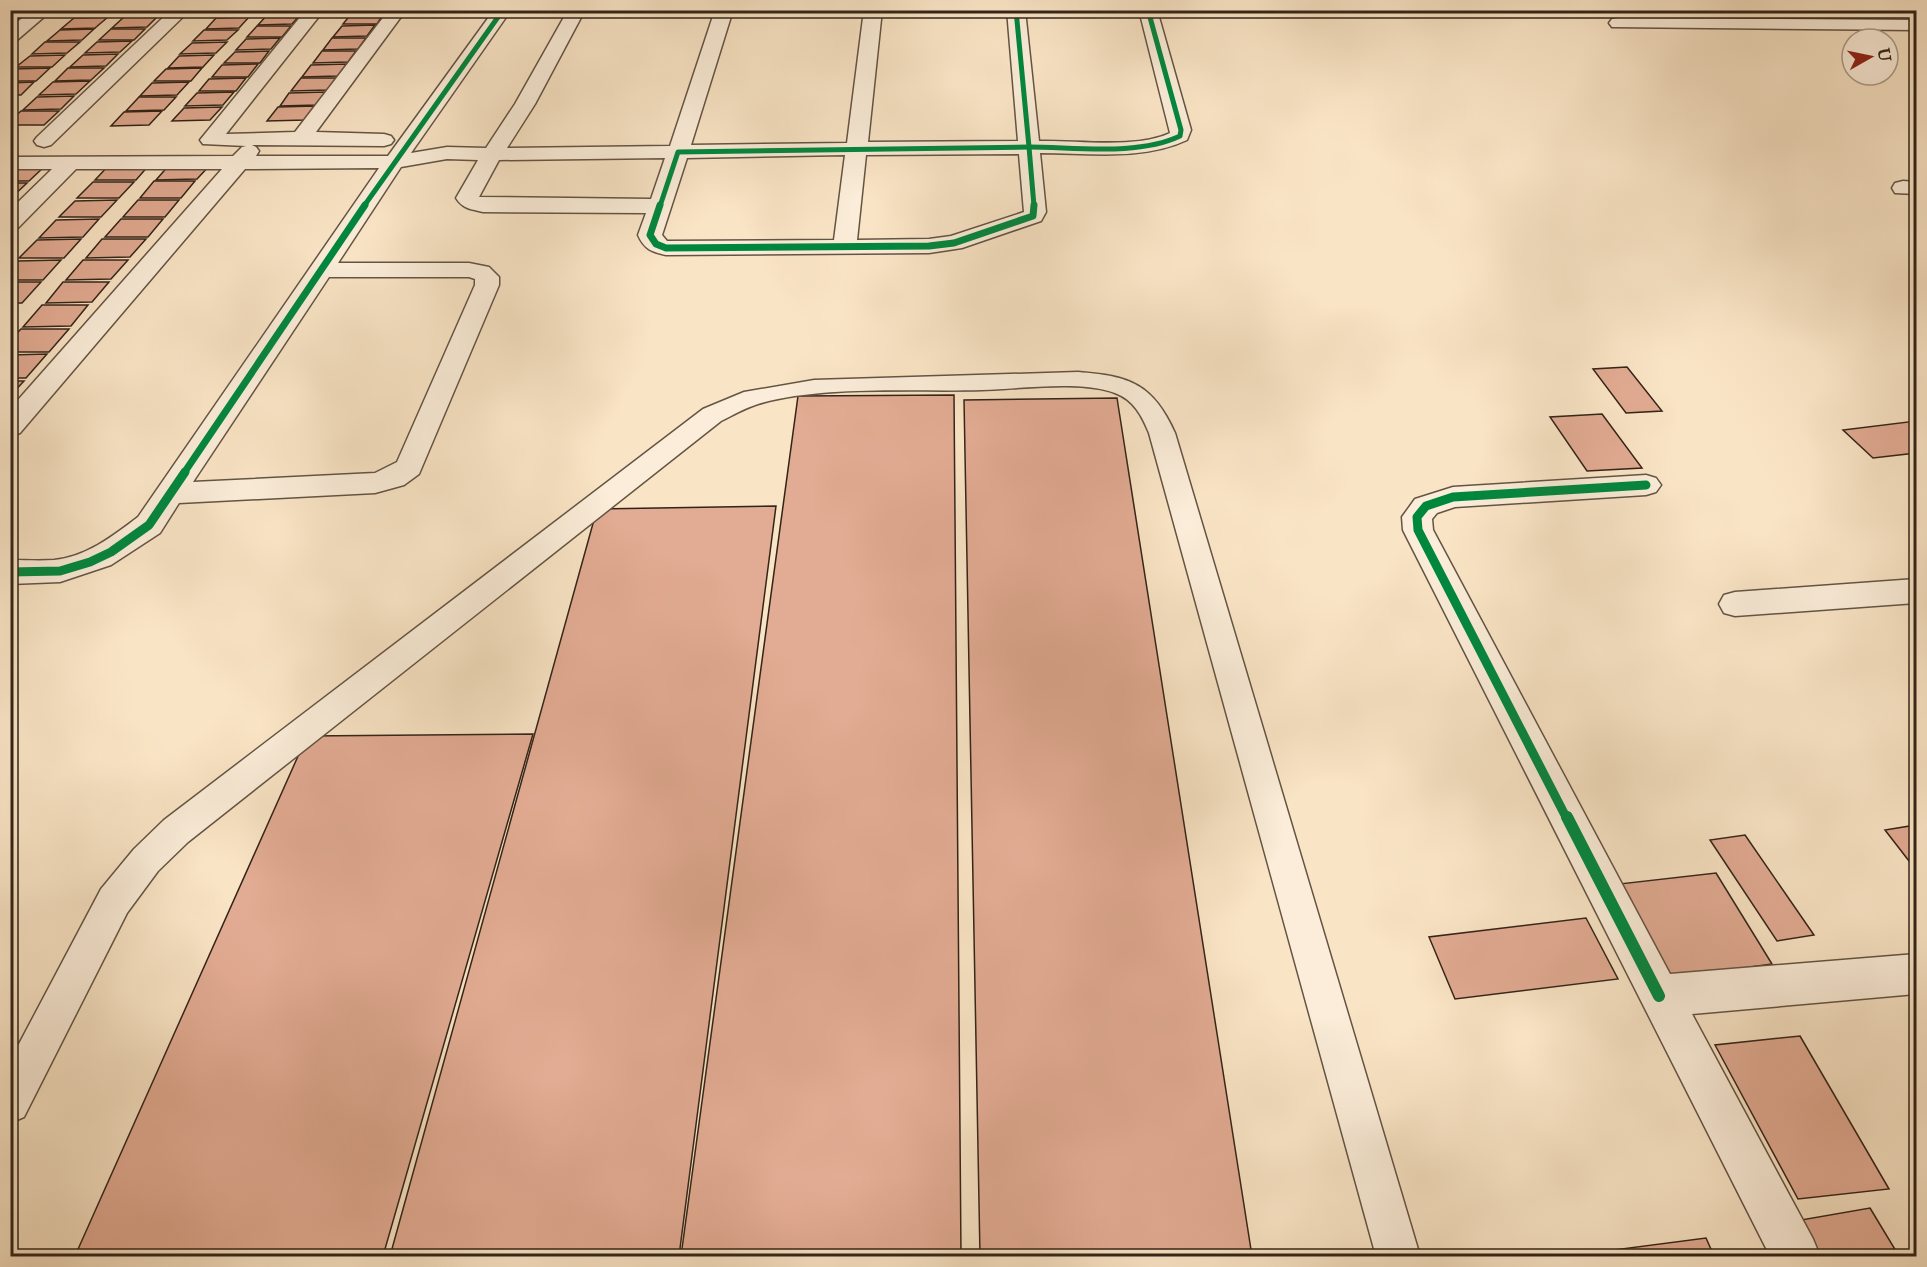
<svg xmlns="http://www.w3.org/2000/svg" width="1927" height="1267" font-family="'IM FELL Double Pica',serif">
<rect width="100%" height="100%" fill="#f9e4c5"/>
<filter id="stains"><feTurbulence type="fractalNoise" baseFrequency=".00333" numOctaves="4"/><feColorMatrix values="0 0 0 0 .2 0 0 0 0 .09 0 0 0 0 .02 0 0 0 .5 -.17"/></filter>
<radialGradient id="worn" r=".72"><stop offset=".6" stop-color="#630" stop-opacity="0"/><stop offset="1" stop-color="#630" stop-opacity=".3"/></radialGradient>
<g fill="#e2ab93" stroke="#332419" stroke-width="1.5">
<polygon points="83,10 115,10 109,16 75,17"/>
<polygon points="132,10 164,10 160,15 126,16"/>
<polygon points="223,10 255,10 251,16 217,17"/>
<polygon points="384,13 377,24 343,24 351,14"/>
<polygon points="268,14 301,14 292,24 258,25"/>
<polygon points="108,17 95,28 61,29 74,18"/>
<polygon points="124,17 157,17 147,27 112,28"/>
<polygon points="249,17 239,28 206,29 216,18"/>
<polygon points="375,25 367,36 333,37 342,26"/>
<polygon points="257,26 291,26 282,37 247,37"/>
<polygon points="94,29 82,40 47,41 60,30"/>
<polygon points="111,29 145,29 134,40 99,40"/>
<polygon points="204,30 238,30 227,40 193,41"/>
<polygon points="280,38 271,49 236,50 246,39"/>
<polygon points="332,38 366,38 358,49 323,50"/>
<polygon points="132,41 120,52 85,53 97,42"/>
<polygon points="45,42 80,42 67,53 32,54"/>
<polygon points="227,42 216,53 180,54 192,43"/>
<polygon points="269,51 260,63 224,63 235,52"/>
<polygon points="322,51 356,51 348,62 313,63"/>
<polygon points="118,54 106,66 70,67 83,55"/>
<polygon points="65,55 52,67 16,67 30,56"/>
<polygon points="214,55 203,67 168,68 179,56"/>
<polygon points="258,64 248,77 212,77 222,65"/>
<polygon points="347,64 338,76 302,77 311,65"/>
<polygon points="50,68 36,81 10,81 10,72 14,69"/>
<polygon points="68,68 104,68 91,80 55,81"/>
<polygon points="202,68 191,81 154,81 166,69"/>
<polygon points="246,78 236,91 199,91 209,79"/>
<polygon points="301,78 337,78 328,90 291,91"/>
<polygon points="90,81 76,94 39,95 53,82"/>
<polygon points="34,82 21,95 10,95 10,83"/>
<polygon points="189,82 177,95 140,96 152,83"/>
<polygon points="234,92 223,105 185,106 197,93"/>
<polygon points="326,92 317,105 280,106 289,93"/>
<polygon points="74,96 61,109 23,110 37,97"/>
<polygon points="139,97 176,97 164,110 126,111"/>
<polygon points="315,106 306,120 267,121 278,107"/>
<polygon points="222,107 210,120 172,121 184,108"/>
<polygon points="21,111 59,111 44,125 10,125 10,121"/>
<polygon points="162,111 149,125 111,126 124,112"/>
<polygon points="110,164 150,164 136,180 95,180"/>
<polygon points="170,164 211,164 197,179 156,180"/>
<polygon points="10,165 46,165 29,181 10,181"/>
<polygon points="154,181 195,181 181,198 140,198"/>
<polygon points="93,182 134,182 119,198 77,198"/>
<polygon points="10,183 27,183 10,199"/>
<polygon points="117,200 101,217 59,217 75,201"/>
<polygon points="138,200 179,200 165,217 123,217"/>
<polygon points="99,219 83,237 39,238 56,220"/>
<polygon points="121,219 163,219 148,237 105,237"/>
<polygon points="81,239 64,258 19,258 37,240"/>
<polygon points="102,239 146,239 130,257 86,258"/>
<polygon points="61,260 43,280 10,280 10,267 17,261"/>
<polygon points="83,260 128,260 111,279 66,280"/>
<polygon points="10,282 41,282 22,303 10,303"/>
<polygon points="63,282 109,282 92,302 46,303"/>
<polygon points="42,305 88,305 71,326 23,327"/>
<polygon points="21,329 69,329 49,352 10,352 10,340"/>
<polygon points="47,354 26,378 10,378 10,355"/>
<polygon points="1627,367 1662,411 1626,413 1593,369"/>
<polygon points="10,381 24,381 10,396"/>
<polygon points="954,395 961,1256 681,1256 798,396"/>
<polygon points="1117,398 1252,1256 980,1256 964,400"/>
<polygon points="1602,414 1642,468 1587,471 1550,417"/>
<polygon points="1916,421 1916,453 1873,458 1843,430"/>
<polygon points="776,506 679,1256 390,1256 597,509"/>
<polygon points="533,734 383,1256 75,1256 307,736"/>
<polygon points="1916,825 1916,870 1885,830"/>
<polygon points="1745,835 1814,935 1777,941 1710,840"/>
<polygon points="1716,873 1772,964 1671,978 1619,884"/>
<polygon points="1586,918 1618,979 1455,999 1429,937"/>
<polygon points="1800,1036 1889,1189 1798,1199 1715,1045"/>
<polygon points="1870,1208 1899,1256 1821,1256 1801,1220"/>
<polygon points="1706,1238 1714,1256 1600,1256 1598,1252"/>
</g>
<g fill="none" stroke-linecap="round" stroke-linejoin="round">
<defs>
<path id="service" d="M1078 372C1130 376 1153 384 1175 433L1420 1256H1376L1149 433C1142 416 1134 400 1115 393 1081 380 1019 389 982 390 914 392 823 385 758 404 745 408 733 415 721 421L188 842 158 871 127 913 24 1117 10 1123V1061L101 889 134 849 164 820 703 409 744 392 814 380Z"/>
<g id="minor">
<polygon points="32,10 52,10 16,41 10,42 10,28"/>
<polygon points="171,10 190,10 51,145 44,147 37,145 34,141 37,137"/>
<path d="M306 10H324L226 134 295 132 389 10H406L316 132 384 134 391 136 394 140 391 144 384 146 252 145 256 147 259 151 256 156H388L494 10H511L411 153 447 147 486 148 515 104 568 10H585L535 104 507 148 670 146 715 10H733L691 145 847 143 864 10H882L868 142 1018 141 1007 10H1025L1039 141C1077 140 1136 149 1170 133L1139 10H1157L1191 130 1187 140C1143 161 1088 153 1040 153L1046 212 1041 221 962 248 929 253 666 255C652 252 644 249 638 235L646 213 483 212C471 209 463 209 456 198L478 160 447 159 401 167 338 263H469L489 267 499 277V285L419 474 404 485 375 493 179 503 160 533 111 565 60 582 10 584V560C25 560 39 561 54 560 86 557 113 536 138 517L379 168 245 169 20 433 10 436V409L222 169H76L18 228 10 230V210L52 169H10V157L233 156 242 147 246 146 203 144 200 140ZM1019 154 1024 212 951 236 929 239 857 240 866 155ZM845 155 834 240 667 241 662 235 687 158ZM665 158 651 199 479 197 499 160ZM329 277H469L475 279V285L397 462 375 473 193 482Z"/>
<polygon points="1618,18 1916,20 1916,30 1612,27 1609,23 1612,19"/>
<polygon points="1903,181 1916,182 1916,194 1895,193 1892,188 1895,183"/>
<polygon points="1646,475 1656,478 1661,485 1656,492 1646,495 1455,507 1437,513 1432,519 1433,530 1670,974 1916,954 1916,994 1692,1014 1813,1239 1820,1256 1770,1256 1403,530 1402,517 1415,499 1453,487"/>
<polygon points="1916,579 1916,603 1735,616 1724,613 1719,604 1724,595 1735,592"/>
</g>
</defs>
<use href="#service" stroke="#645444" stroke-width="3"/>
<use href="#minor" stroke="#645444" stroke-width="3"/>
<use href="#service" fill="#fbedd9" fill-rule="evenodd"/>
<use href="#minor" fill="#fbedd9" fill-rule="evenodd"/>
<defs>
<g id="cycleway-far3">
<polyline points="1016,10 1029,147"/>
<polyline points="1029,147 1034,206"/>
<path d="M1029 147C1075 147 1138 156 1180 136L1181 130 1148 10"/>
<polyline points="364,206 503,10"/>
<polyline points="660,206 678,152 1029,147"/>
</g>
<g id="cycleway-far2">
<polyline points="660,205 650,235 656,244 666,248 929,246 954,243 1033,216 1034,205"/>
<polyline points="184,473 365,205"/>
</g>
<g id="cycleway-far1">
<polyline points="10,572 60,571 90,562 111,552 149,525 185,472"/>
<polyline points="1567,819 1418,530 1417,517 1426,506 1453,497 1646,485"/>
</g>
<polyline id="cycleway" points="1567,817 1659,996"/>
</defs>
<use href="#cycleway-far3" stroke="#fbedd9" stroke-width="8"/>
<use href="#cycleway-far2" stroke="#fbedd9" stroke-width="10"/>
<use href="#cycleway-far1" stroke="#fbedd9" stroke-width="13"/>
<use href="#cycleway" stroke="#fbedd9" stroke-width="16"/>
<use href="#cycleway-far3" stroke="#00873e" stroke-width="5"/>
<use href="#cycleway-far2" stroke="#00873e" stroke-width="7"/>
<use href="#cycleway-far1" stroke="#00873e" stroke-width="9"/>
<use href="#cycleway" stroke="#00873e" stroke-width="12"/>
</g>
<rect width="1927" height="1267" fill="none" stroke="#f9e4c5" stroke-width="36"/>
<rect x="12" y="12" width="1903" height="1243" fill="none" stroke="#332419" stroke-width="3"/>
<rect x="18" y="18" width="1891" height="1231" fill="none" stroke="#332419" stroke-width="1.5"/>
<g transform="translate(1870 57) rotate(81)"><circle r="28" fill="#fbedd9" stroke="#ab9d8c" stroke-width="1.5"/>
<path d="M0-4.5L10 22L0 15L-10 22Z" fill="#8f2418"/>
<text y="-9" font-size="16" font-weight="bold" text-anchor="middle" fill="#332419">U</text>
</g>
<rect width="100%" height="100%" filter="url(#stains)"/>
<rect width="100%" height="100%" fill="url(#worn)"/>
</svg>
